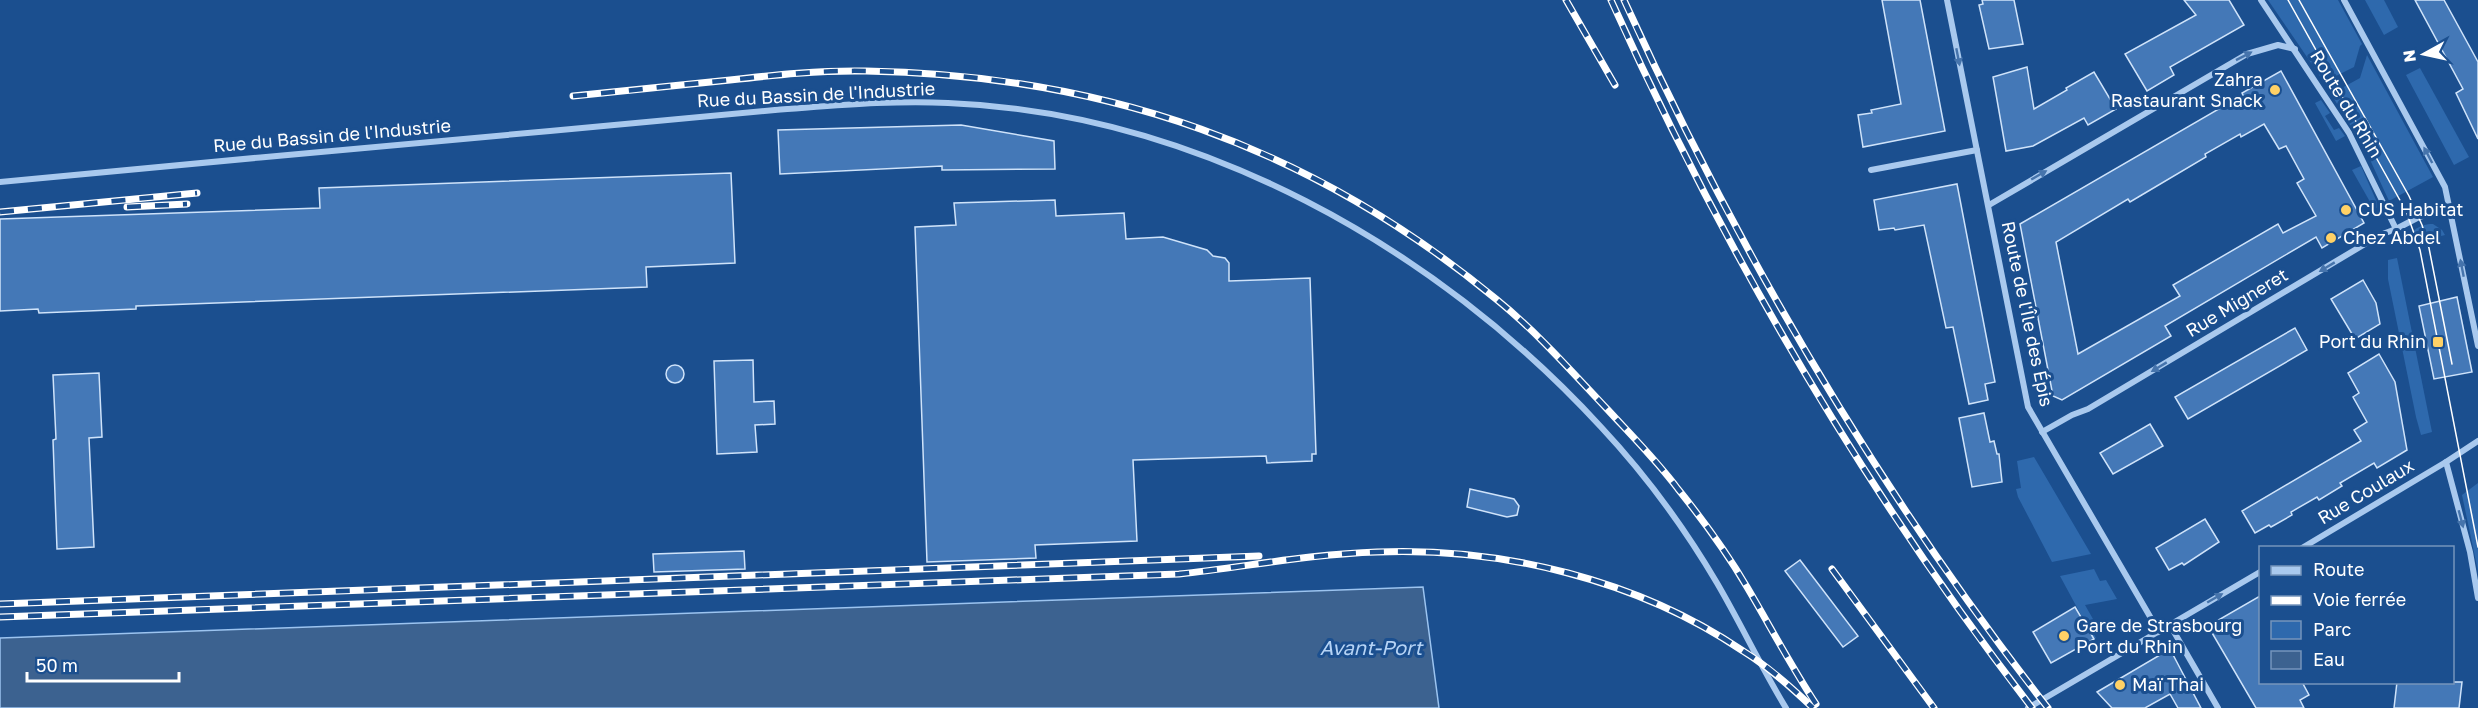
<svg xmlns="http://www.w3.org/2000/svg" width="2478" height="708" font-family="'Golos Text',sans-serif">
<rect width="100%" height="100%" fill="#1b4f8f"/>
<g fill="#2e69ad">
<polygon points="2268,0 2338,0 2362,44 2360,46 2354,67 2324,82"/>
<polygon points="2365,0 2384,0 2398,27 2384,35"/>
<polygon points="2367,55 2433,177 2389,201 2366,151 2331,94 2360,78"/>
<polygon points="2420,68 2469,157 2454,165 2406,75"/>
<polygon points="2321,100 2330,113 2325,116 2334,130 2339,128 2345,136 2336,141 2315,103"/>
<polygon points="2361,166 2379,207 2374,209 2352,170"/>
<path d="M2433 224 2442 230 2445 235 2406 245C2408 232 2419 224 2433 224Z"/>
<polygon points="2397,258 2432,432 2421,435 2416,417 2388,279 2388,260"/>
<polygon points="2034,457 2091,554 2052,562 2018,497 2016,489 2021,488 2017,461"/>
<polygon points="2478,483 2478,571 2462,495"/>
<polygon points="2094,569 2100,581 2106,580 2117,599 2085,605 2093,619 2089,625 2096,638 2094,639 2060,576"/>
</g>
<polygon fill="#3c6290" stroke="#9cc4f0" stroke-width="1.5" points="1423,587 1439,708 0,708 0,638"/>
<g fill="#4478b7" stroke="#cfe3fa" stroke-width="1.5" fill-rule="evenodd">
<polygon points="1882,0 1920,0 1945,131 1863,147 1858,115 1872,113 1871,110 1901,104"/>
<polygon points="1982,0 2014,0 2023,44 1989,49 1979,5 1983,4"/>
<polygon points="2184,0 2229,0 2244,25 2170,67 2174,75 2147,91 2125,54 2196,15"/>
<polygon points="2415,0 2444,0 2478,62 2478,139 2456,93 2463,89"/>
<polygon points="2027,67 2034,109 2067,90 2066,88 2094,72 2116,109 2088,125 2084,118 2033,146 2006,151 1993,77"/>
<path d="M2281 71 2364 223 2322 248 2316 237 2165 326 2171 336 2062 400 2053 396 2020 224 2243 95 2242 93ZM2264 124 2279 149 2286 146 2304 179 2297 183 2316 216 2283 233 2278 224 2173 285 2180 296 2078 354 2056 242 2128 199 2130 202 2140 196 2206 157 2205 154 2240 134 2241 137Z"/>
<polygon points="961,125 1054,141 1055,169 942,170 942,166 780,174 778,130"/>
<polygon points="731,173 735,263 646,267 647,287 136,306 136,309 39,313 38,309 0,311 0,219 320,208 319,188"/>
<polygon points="1957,184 1995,382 1985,384 1988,400 1969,404 1953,327 1946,328 1924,225 1895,230 1894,228 1879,230 1874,200"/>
<polygon points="1055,200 1056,216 1124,213 1126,239 1163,237 1207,250 1213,256 1225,258 1229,263 1229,281 1310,278 1316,454 1312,454 1312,461 1267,463 1266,456 1133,460 1137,541 1035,545 1036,558 927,562 915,227 956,225 954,203"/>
<polygon points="2363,280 2376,303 2380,324 2355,339 2331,299"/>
<polygon points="2457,297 2472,372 2434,379 2419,306"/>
<polygon points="2295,328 2307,350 2188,419 2175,397"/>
<polygon points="2379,354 2395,382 2407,450 2377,468 2374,463 2340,483 2342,486 2319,500 2317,497 2291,512 2292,515 2271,527 2269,525 2255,533 2242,511 2361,441 2354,430 2367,422 2353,397 2359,393 2348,373"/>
<polygon points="753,360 754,402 774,401 775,424 755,425 757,452 717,454 714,361"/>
<circle cx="675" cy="374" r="9"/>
<polygon points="99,373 102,437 89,438 94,547 57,549 53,440 56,439 53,375"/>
<polygon points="1984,413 1990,442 1994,441 1997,454 1999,454 2002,482 1972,487 1959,418"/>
<polygon points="2150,424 2163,446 2113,474 2100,453"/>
<polygon points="1470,489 1514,499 1519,506 1517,515 1507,517 1467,507"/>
<polygon points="2205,519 2219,542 2184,565 2182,563 2169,570 2156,548"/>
<polygon points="744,551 745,569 654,572 653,554"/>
<polygon points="1800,560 1858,636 1843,647 1785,571"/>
<polygon points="2260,596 2260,682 2302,682 2309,695 2300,700 2304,708 2256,708 2208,626"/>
<polygon points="2075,607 2094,639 2051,663 2033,632"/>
<polygon points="2170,649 2201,708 2178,708 2170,694 2145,708 2112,708 2097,692"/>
<polygon points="2397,682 2462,682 2459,708 2394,708"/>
</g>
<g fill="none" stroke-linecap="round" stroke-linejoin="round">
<g stroke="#a9c9ee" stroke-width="6">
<polyline points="1947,0 2028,407 2159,632"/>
<polyline points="2261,0 2349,133 2396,229"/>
<polyline points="2344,0 2445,187 2478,346"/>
<polyline points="1871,170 1977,150"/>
<path d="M0 182C183 164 367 148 550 131 625 124 700 117 775 110 832 106 891 100 948 103 1197 113 1435 246 1601 427 1645 474 1684 527 1717 583 1741 624 1761 667 1786 708"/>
<polyline points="1989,205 2247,54 2278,45 2295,49"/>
<polyline points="2042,432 2072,415 2088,409 2380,235 2396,229 2419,217 2450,208"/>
<polyline points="2446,462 2470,552 2478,598"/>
<polyline points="2302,548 2446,462 2478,441"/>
<polyline points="2170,625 2218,708"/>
<polyline points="2028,708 2260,572"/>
</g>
<g stroke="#fff" stroke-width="1.5">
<polyline points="2288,0 2406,211 2420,250 2478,547"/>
<polyline points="2299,0 2409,196 2422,225 2429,248 2452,364"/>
</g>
<defs>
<g id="rail">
<polyline points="1566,0 1615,85"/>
<path d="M1611 0C1724 251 1864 490 2032 708"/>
<path d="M1624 0C1738 251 1878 491 2048 708"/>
<path d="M573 96C626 91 678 85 730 80 775 75 821 70 866 71 1105 75 1310 146 1496 299 1537 332 1572 372 1608 410 1632 436 1657 461 1678 489 1703 520 1727 553 1747 587 1770 626 1791 666 1816 704"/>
<polyline points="127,207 187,204"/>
<polyline points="0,212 197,193"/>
<polyline points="1832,569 1934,708"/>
<polyline points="0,604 1259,556"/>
<path d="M0 617 1179 574C1245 567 1310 554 1377 552 1503 547 1638 580 1743 651 1769 667 1791 687 1813 708"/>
</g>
</defs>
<use href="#rail" stroke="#fff" stroke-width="7"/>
<use href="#rail" stroke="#1b4f8f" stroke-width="4.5" stroke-dasharray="14" stroke-linecap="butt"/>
</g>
<defs><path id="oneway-solid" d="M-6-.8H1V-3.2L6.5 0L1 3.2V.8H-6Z" transform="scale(1.5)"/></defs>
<g fill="#4674ac">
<use href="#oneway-solid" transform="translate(2244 56) rotate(-27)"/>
<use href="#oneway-solid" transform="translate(1958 57) rotate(79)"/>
<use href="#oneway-solid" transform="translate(2428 155) rotate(-118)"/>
<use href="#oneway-solid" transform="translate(2039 175) rotate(-30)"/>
<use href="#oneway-solid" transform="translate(2327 267) rotate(149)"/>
<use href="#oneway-solid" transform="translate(2462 268) rotate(-101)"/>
<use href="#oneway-solid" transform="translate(2159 367) rotate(149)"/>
<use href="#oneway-solid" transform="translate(2461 519) rotate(75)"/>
<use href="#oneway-solid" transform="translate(2215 598) rotate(-30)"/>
</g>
<g fill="#ffd166" stroke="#1b4f8f" stroke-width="2">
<circle cx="2275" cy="90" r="6"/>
<circle cx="2346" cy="210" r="6"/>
<circle cx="2331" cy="238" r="6"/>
<rect x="2432" y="336" width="12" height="12" rx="3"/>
<circle cx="2064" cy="636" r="6"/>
<circle cx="2120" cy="685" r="6"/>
</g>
<g text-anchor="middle" stroke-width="6" stroke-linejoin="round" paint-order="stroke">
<g font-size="18" fill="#fff" stroke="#1b4f8f" text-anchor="start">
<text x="2263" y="86" text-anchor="end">Zahra<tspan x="2263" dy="21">Rastaurant Snack</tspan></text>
<text x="2358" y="216">CUS Habitat</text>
<text x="2343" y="244">Chez Abdel</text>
<text x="2426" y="348" text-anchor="end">Port du Rhin</text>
<text x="2076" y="632">Gare de Strasbourg<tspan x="2076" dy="21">Port du Rhin</tspan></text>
<text x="2132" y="691">Maï Thai</text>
</g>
<g font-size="18" fill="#fff" stroke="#1b4f8f">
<text transform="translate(816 95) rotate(-3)" y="6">Rue du Bassin de l'Industrie</text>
<text transform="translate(2346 104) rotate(59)" y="6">Route du Rhin</text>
<text transform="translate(332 136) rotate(-5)" y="6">Rue du Bassin de l'Industrie</text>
<text transform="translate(2237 303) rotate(-31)" y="6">Rue Migneret</text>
<text transform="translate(2027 314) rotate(78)" y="6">Route de l'Île des Épis</text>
<text transform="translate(2366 492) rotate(-31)" y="6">Rue Coulaux</text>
</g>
<g font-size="20" font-style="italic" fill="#b5d3f5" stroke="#1b4f8f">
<text x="1371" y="655">Avant-Port</text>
</g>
</g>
<rect x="2259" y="546" width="195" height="138" fill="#1b4f8f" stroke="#7695bc" stroke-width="1.5"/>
<rect x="2271" y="566" width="30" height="9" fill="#a9c9ee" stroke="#7695bc" stroke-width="1.5"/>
<text x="2313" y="576" font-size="18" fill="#ffffff">Route</text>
<rect x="2271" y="596" width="30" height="9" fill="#ffffff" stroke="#7695bc" stroke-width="1.5"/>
<text x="2313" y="606" font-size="18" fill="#ffffff">Voie ferrée</text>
<rect x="2271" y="621" width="30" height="18" fill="#2e69ad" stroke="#7695bc" stroke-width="1.5"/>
<text x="2313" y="636" font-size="18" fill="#ffffff">Parc</text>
<rect x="2271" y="651" width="30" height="18" fill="#3c6290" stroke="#7695bc" stroke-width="1.5"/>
<text x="2313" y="666" font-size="18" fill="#ffffff">Eau</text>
<g transform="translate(2424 54) rotate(262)" stroke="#1b4f8f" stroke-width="4.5" paint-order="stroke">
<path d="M0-4.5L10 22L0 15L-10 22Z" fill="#ffffff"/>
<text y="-9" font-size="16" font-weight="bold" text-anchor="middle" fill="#ffffff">N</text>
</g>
<path d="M27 672v9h152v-9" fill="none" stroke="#ffffff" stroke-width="3"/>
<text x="36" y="672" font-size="18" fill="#ffffff" stroke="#1b4f8f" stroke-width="4.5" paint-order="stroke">50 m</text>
</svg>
